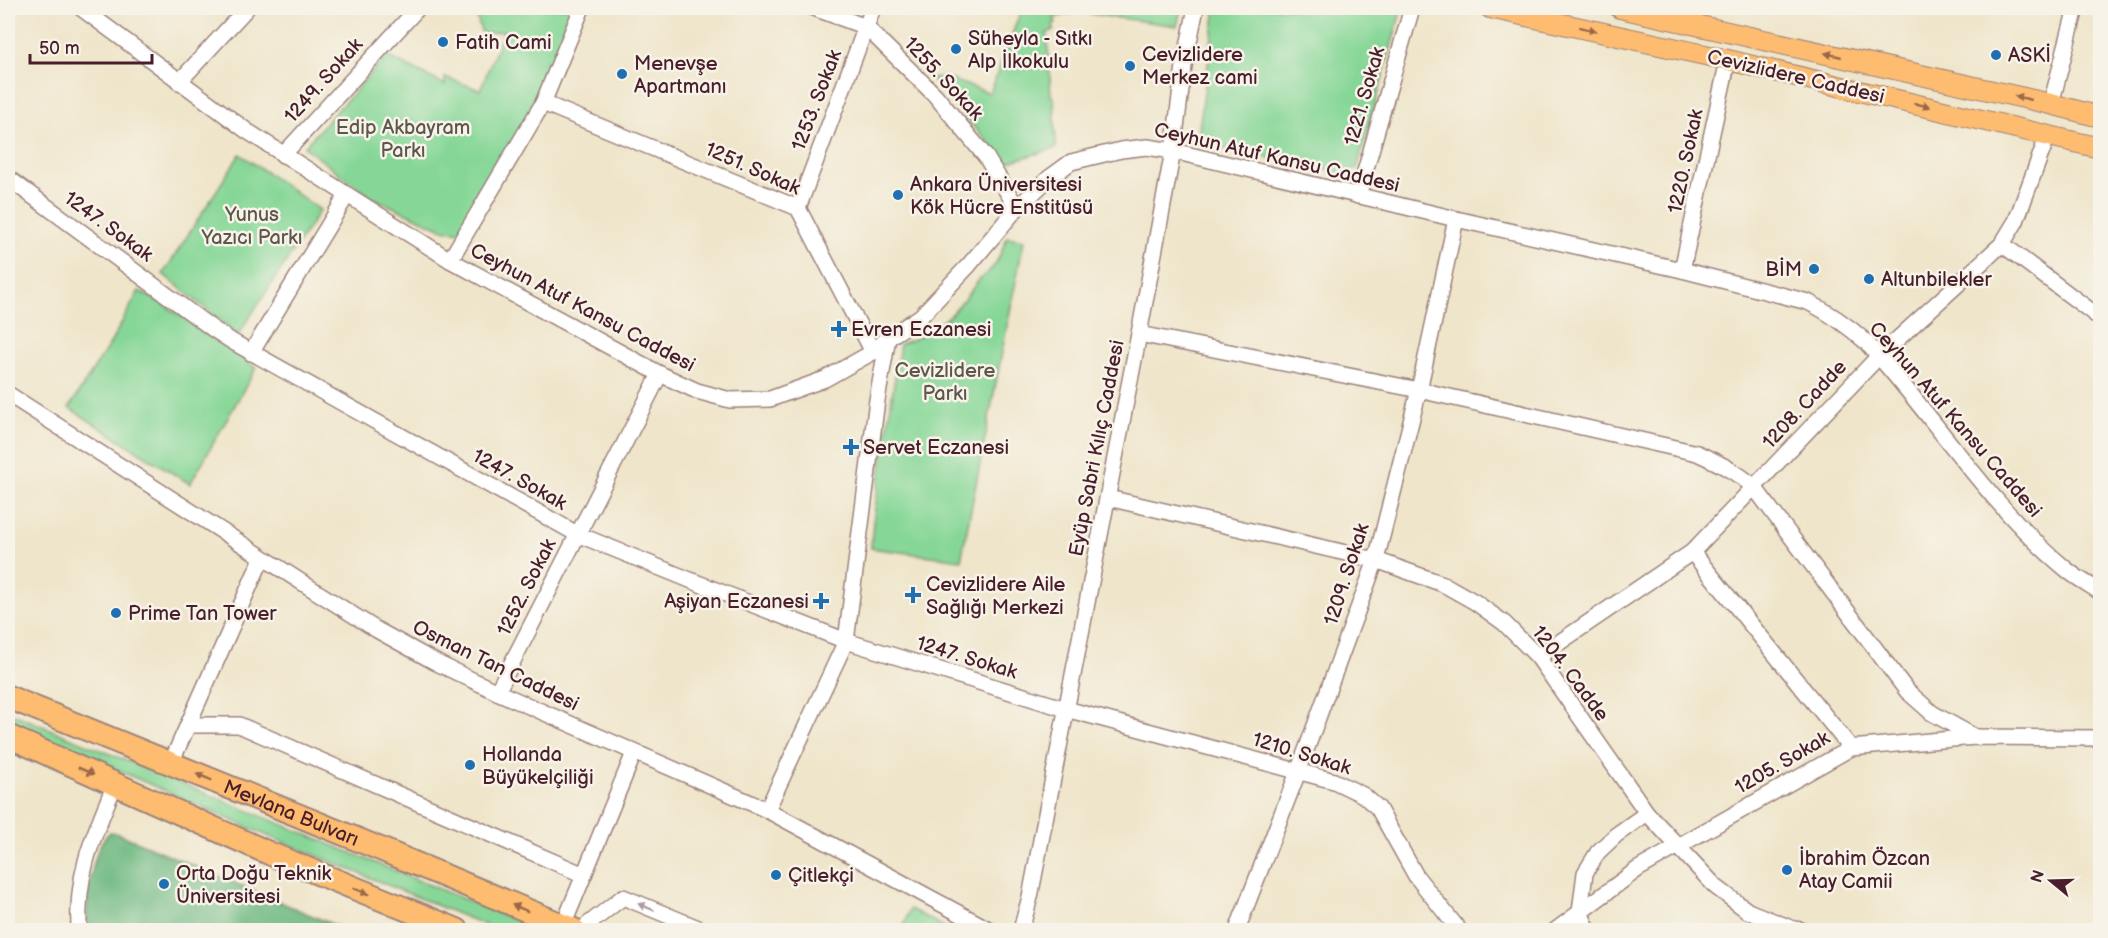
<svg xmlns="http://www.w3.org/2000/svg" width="2108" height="938" font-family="'Balsamiq Sans',sans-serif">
<rect width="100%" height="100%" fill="#f7f3e8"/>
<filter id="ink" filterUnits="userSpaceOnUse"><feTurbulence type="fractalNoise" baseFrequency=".0167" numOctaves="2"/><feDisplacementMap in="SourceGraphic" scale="12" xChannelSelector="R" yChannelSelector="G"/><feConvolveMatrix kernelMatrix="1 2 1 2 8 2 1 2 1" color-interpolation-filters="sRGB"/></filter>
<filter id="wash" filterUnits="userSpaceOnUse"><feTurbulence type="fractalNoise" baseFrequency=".008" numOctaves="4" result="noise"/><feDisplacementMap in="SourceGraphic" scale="24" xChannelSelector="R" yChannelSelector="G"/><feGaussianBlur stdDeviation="1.35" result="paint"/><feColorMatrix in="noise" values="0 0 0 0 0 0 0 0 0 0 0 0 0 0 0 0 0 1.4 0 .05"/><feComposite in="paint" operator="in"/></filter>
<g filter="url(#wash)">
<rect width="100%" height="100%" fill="#efe5ca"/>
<g fill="#86d797" stroke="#687b61" stroke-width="1.5">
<polygon points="474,8 574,8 540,96 460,232 442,229 371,197 304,147 387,56 445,85 445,77 480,90 504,31 482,34"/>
<polygon points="1022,8 1181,8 1177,26 1076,12 1054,18 1056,23 1053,24 1054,30 1047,33 1051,96 1054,98 1056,148 1006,163 931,78 943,77 990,93"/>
<polygon points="1216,8 1402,8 1357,169 1344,174 1204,144 1199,129"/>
<polygon points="240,154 320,210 238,335 163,274"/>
<path d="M1007 237 1024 240 961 560 871 548 873 522 900 344C939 332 956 311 979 280 983 275 989 272 993 267 1000 259 1003 247 1007 237Z"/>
<polygon points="139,291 163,304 256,368 190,484 69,408 111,342"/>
<polygon points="8,712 539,930 497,930 261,833 8,722"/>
<polygon points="910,909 950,930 902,930"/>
</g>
<path fill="#6cb880" stroke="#5b6c56" stroke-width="1.5" d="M111 832 119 834 346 930H87C86 908 90 845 111 832Z"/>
</g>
<g filter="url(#ink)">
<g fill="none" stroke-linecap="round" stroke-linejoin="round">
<defs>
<g id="minor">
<path d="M81 8 247 131 450 260 660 374 697 391 730 400 770 399 825 379 873 352 888 338 921 316 969 265 1017 208 1049 178 1071 162 1121 150 1147 147 1173 151 1456 219 1682 270 1808 302C1830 313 1847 325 1865 341 1934 415 1987 504 2066 569 2076 578 2089 584 2100 592"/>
<polyline points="814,8 866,27 935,95 986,157 1017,208"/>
<polyline points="179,82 247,8"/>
<polyline points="543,103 798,208 873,352"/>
<polyline points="2051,104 2076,8"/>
<polyline points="283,155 418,8"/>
<polyline points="8,178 213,329 233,342 577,534 690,580 846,641 1066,709 1334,781 1363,795 1378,808 1416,876 1459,930"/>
<polyline points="1358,196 1412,8"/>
<polyline points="798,208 873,8"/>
<polyline points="2002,244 2100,318"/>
<polyline points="450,260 543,103 582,8"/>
<polyline points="1682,270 1728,60"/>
<path d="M1139 334 1419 390 1697 453C1719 463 1737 472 1754 487L1907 691 1932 713 1975 737"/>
<polyline points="251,353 347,195"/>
<polyline points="8,394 320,594 377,630 437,663 497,692 767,810 990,930"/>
<polyline points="1108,498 1376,560 1443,584 1475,602 1504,623 1538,657 1647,813 1716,887 1748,911 1793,929 1801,930"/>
<polyline points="1692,552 1851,748"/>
<polyline points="1538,657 1692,552 1879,356 2002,244 2016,221 2048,135"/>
<polyline points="497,692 660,374"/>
<polyline points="188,725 239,725 584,875"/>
<polyline points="171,763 262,558"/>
<polyline points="767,810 846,641 877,400 888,338"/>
<polyline points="563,926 634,753"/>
<path d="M79 930C76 872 93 837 115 784"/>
<polyline points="581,930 623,897 698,928 698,930"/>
<polyline points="1021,930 1030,897 1139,334 1173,151 1184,66 1196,8"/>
<polyline points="1237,930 1298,772 1376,560 1419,390 1456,219"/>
<polyline points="1556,930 1638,869 1851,748 1975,737 2100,738"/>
<polyline points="1588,930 1580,912 1585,873 1598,852 1616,835 1647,813"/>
</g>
<g id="major">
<polyline points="1490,8 1728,60 2100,148"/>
<polyline points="1620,8 2051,104 2100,117"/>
</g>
<g id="highway">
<path id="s1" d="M8 697 366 843 574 930"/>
<polyline points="8,736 271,854 457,930"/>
</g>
</defs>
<use href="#minor" stroke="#9c827a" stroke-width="18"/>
<use href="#major" stroke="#9c827a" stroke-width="22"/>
<use href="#highway" stroke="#9c827a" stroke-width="26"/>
<use href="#minor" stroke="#fff" stroke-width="15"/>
<use href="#major" stroke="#fdbc70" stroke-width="20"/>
<use href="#highway" stroke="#fdbc70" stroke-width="22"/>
</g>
<defs><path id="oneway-solid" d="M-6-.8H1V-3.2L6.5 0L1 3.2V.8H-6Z" transform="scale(1.5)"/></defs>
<g fill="#9b664a">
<use href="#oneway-solid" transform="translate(1588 29) rotate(13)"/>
<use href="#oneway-solid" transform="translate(1833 55) rotate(-167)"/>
<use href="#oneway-solid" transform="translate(2023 98) rotate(-167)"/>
<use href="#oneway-solid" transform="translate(1922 105) rotate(13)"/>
<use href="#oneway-solid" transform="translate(86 771) rotate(24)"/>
<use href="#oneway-solid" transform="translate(204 777) rotate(-157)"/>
<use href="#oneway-solid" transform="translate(361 891) rotate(22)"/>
<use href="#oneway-solid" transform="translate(520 908) rotate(-157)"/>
</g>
<use fill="#ae9aa0" href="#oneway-solid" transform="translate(646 907) rotate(-157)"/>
</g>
<g fill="#1f6fb2" stroke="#f7f3e8" stroke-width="2">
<circle cx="443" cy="42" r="6"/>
<circle cx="956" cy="49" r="6"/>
<circle cx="1996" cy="55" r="6"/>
<circle cx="1130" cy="66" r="6"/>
<circle cx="622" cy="74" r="6"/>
<circle cx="898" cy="195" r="6"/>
<circle cx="1814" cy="269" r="6"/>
<circle cx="1869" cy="279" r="6"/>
<path d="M836 320h6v6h6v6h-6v6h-6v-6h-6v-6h6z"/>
<path d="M848 438h6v6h6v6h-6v6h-6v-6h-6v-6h6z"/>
<path d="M910 586h6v6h6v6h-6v6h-6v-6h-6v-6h6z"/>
<path d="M818 592h6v6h6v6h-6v6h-6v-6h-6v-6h6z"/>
<circle cx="116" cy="613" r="6"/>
<circle cx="470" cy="765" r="6"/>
<circle cx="1787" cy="870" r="6"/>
<circle cx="776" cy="875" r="6"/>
<circle cx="164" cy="884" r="6"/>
</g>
<g text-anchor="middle" stroke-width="5" stroke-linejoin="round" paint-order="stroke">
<g font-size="20" fill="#4a1f2b" stroke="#f7f3e8" text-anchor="start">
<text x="968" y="45">Süheyla - Sıtkı<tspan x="968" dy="23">Alp İlkokulu</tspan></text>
<text x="455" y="49">Fatih Cami</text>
<text x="1142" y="61">Cevizlidere<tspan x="1142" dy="23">Merkez cami</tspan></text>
<text x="2008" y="62">ASKİ</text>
<text x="634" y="70">Menevşe<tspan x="634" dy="23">Apartmanı</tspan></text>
<text x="910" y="191">Ankara Üniversitesi<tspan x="910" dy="23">Kök Hücre Enstitüsü</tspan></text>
<text x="1802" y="276" text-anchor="end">BİM</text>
<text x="1881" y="286">Altunbilekler</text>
<text x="851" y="336">Evren Eczanesi</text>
<text x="863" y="454">Servet Eczanesi</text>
<text x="926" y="591">Cevizlidere Aile<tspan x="926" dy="23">Sağlığı Merkezi</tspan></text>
<text x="809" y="608" text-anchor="end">Aşiyan Eczanesi</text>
<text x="128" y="620">Prime Tan Tower</text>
<text x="482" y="761">Hollanda<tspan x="482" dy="23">Büyükelçiliği</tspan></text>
<text x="1799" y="865">İbrahim Özcan<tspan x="1799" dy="23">Atay Camii</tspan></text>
<text x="176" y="880">Orta Doğu Teknik<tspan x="176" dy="23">Üniversitesi</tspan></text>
<text x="788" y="882">Çitlekçi</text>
</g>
<g font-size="20" fill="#4a1f2b" stroke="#f7f3e8">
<text transform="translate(1796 76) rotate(13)" y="7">Cevizlidere Caddesi</text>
<text transform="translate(944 78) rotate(47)" y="7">1255. Sokak</text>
<text transform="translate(323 80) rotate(-48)" y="7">1249. Sokak</text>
<text transform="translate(1364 96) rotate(-74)" y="7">1221. Sokak</text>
<text transform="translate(816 100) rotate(-69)" y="7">1253. Sokak</text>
<text transform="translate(1277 157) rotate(13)" y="7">Ceyhun Atuf Kansu Caddesi</text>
<text transform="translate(1685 161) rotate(-78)" y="7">1220. Sokak</text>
<text transform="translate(753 168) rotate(24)" y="7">1251. Sokak</text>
<text transform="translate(109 226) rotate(36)" y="7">1247. Sokak</text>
<text transform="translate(583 307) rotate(28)" y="7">Ceyhun Atuf Kansu Caddesi</text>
<text transform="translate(1804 404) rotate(-47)" y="7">1208. Cadde</text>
<text transform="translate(1956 419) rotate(49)" y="7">Ceyhun Atuf Kansu Caddesi</text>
<text transform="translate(1096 448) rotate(-79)" y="7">Eyüp Sabri Kılıç Caddesi</text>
<text transform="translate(520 479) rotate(29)" y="7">1247. Sokak</text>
<text transform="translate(1346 574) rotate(-72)" y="7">1209. Sokak</text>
<text transform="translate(526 587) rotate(-63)" y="7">1252. Sokak</text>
<text transform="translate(967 657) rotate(17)" y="7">1247. Sokak</text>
<text transform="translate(496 665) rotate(26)" y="7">Osman Tan Caddesi</text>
<text transform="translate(1571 673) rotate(53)" y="7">1204. Cadde</text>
<text transform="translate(1302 753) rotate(17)" y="7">1210. Sokak</text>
<text transform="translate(1782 762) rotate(-30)" y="7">1205. Sokak</text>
<text dy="7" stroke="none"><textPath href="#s1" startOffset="306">Mevlana Bulvarı</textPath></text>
</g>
<g font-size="20" fill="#5c564b" stroke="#f7f3e8">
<text x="403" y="134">Edip Akbayram<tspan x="403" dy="23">Parkı</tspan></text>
<text x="252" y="221">Yunus<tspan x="252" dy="23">Yazıcı Parkı</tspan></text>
<text x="945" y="377">Cevizlidere<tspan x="945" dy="23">Parkı</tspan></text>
</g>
</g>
<rect width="2108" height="938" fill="none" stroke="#f7f3e8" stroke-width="30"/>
<g transform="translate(2051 881) rotate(289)" stroke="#f7f3e8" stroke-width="4.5" paint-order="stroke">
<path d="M0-4.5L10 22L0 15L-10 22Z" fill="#4a1f2b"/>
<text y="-9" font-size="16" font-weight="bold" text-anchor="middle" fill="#4a1f2b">N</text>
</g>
<path d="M30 54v9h122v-9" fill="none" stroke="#4a1f2b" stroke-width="3"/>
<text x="39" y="54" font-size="18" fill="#4a1f2b" stroke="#f7f3e8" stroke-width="4.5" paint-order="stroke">50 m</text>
</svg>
